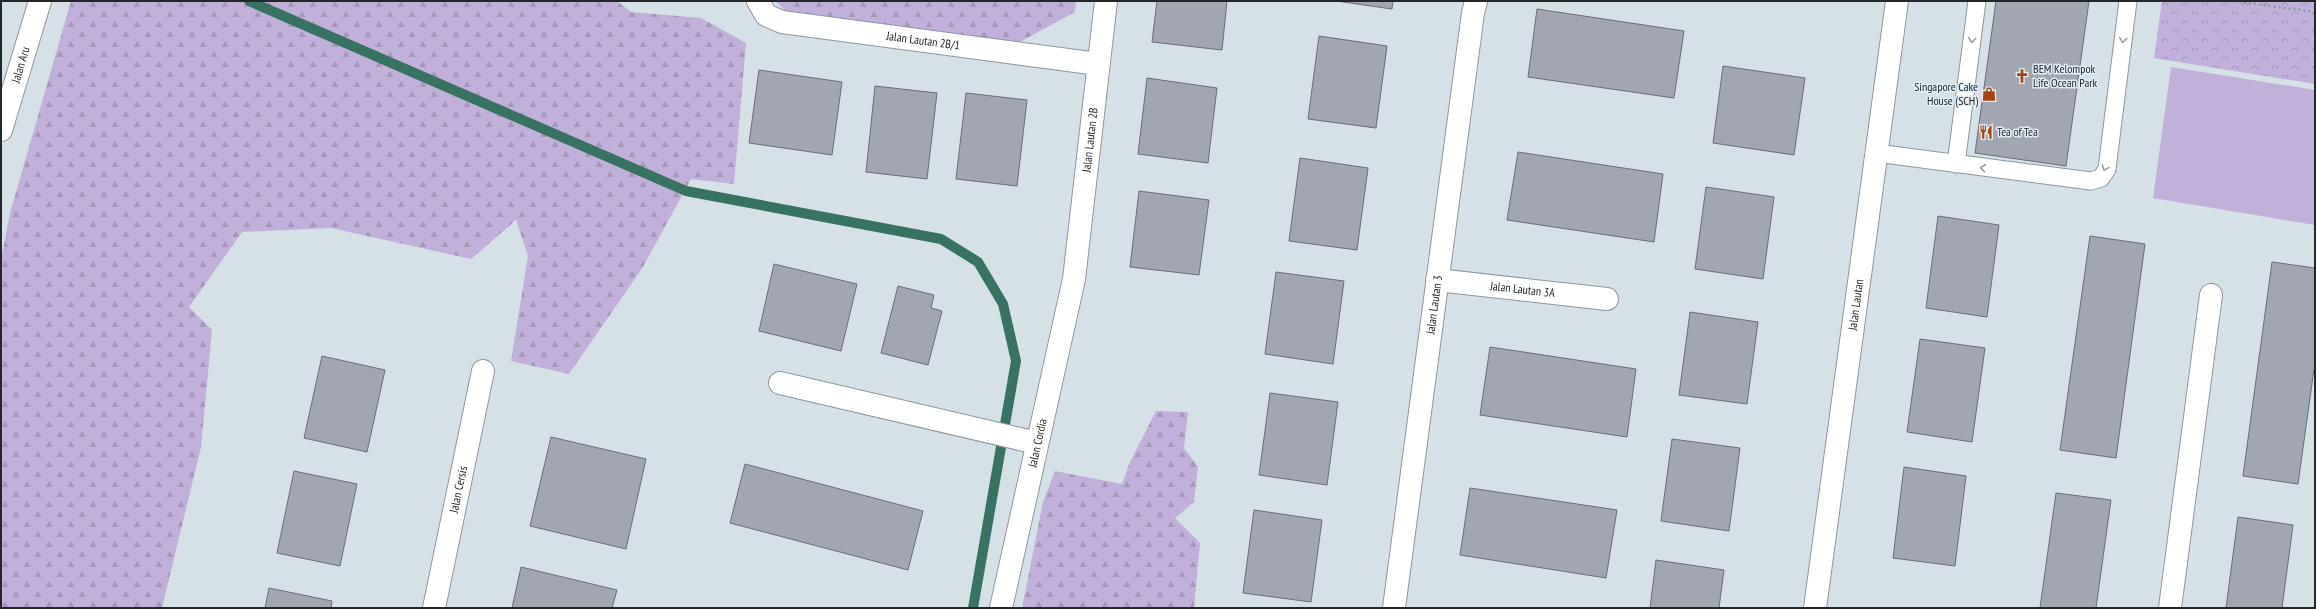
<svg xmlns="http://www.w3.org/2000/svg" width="2316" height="609" font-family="'PT Sans Narrow',sans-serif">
<defs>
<pattern id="forest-firs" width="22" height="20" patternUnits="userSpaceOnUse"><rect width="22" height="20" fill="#c1b0d9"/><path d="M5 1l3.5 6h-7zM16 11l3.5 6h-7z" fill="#a697ba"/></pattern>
<pattern id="park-crowns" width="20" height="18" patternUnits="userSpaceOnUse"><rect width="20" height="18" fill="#c1b0d9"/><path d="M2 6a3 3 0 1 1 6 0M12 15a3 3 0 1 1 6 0" fill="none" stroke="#a697ba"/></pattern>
</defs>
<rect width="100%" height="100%" fill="#d5e0e7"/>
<polygon fill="#c1b0d9" points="2171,67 2315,90 2315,225 2153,198"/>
<g fill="url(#forest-firs)">
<polygon points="71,1 617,1 631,12 701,18 746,43 734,184 691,179 643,267 569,374 511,361 528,256 516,220 471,259 331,228 242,232 189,307 212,330 201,447 162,608 1,608 1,260 10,213"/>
<polygon points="775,1 1076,1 1075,12 1018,43 792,16"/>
<polygon points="1156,411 1188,412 1184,448 1198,467 1194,502 1175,518 1200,543 1194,608 1022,608 1043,502 1055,471 1122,484 1130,462"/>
</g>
<polygon fill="url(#park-crowns)" points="2162,1 2315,1 2315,84 2154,58"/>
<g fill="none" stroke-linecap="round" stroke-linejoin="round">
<polyline stroke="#377262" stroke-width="10" points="249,1 686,191 941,239 978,262 1003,304 1016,361 973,608"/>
</g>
<g fill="#a2a6b0" stroke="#6a6d76">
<polygon points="1157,1 1227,1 1222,50 1152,42"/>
<polygon points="1336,1 1393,1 1392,9"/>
<polygon points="1996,1 2089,1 2066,166 1975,153"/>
<polygon points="1537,9 1684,31 1674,98 1528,77"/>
<polygon points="1319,36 1387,46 1376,128 1308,119"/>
<polygon points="1723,66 1805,78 1794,155 1713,143"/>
<polygon points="759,70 842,82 832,155 749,143"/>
<polygon points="1147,78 1217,88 1208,163 1138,154"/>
<polygon points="875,86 937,93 927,179 866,172"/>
<polygon points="966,93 1027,100 1017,186 956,179"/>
<polygon points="1518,152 1663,174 1654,242 1507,220"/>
<polygon points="1300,158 1368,168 1357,250 1289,241"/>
<polygon points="1706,187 1774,197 1763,279 1695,269"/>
<polygon points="1139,191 1209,200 1199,275 1130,267"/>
<polygon points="1938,216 1999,225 1987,317 1926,308"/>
<polygon points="2090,236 2145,244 2116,458 2060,450"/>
<polygon points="2272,262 2315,268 2315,362 2298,484 2243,476"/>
<polygon points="774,264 857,284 841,351 759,331"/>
<polygon points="1276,272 1344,281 1333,364 1265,354"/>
<polygon points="898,286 934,295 931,308 942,311 928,365 881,353"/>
<polygon points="1690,312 1758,322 1747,404 1679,395"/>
<polygon points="1920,339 1985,348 1972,442 1907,432"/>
<polygon points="1490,347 1636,369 1627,437 1480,415"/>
<polygon points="322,356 385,370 367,452 304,438"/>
<polygon points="1270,393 1338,402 1327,485 1259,475"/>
<polygon points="551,437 646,459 626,549 530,526"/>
<polygon points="1672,439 1740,448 1729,531 1661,521"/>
<polygon points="745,464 923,511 908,570 730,523"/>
<polygon points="1904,467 1966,476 1955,566 1893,558"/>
<polygon points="294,471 357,484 340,566 277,553"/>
<polygon points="1470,488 1617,510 1606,578 1460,555"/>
<polygon points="2056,493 2111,500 2096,608 2040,608"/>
<polygon points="1254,510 1322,520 1311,602 1243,593"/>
<polygon points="2238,517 2293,525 2282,608 2226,608"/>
<polygon points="1656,560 1724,570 1719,608 1650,608"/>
<polygon points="521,567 617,590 612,608 512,608"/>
<polygon points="269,588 332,601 331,608 265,608"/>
</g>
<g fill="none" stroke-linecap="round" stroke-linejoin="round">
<defs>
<g id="lane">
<polyline points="1876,153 2091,181 2101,178 2107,169 2128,1"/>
<polyline points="1956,164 1977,1"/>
</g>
<g id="street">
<path id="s1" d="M758 1 766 15 782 22 1098 64"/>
<path id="s2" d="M1 130 40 1"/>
<path id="s3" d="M1437 280 1607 299"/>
<polyline points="780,383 1037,443"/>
<path id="s4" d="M434 608 483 371"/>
<path id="s5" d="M1001 608 1074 279 1106 1"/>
<path id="s6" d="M1394 608 1473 13 1476 1"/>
<path id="s7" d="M1815 608 1897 1"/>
<polyline points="2170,608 2211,295"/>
</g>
</defs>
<use href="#lane" stroke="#8d979e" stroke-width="19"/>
<use href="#street" stroke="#8d979e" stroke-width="24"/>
<polyline stroke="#8f979d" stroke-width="2.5" stroke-dasharray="2 3" stroke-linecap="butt" points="2234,1 2315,12"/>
<use href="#lane" stroke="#fff" stroke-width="17"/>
<use href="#street" stroke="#fff" stroke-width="22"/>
</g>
<defs><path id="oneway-chevron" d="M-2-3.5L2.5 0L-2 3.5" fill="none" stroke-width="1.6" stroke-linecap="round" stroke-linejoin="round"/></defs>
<g stroke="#9c9e9f">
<use href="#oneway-chevron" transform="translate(1972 40) rotate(97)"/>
<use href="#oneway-chevron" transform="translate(2123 40) rotate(97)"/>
<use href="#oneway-chevron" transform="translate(1983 168) rotate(-173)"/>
<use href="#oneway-chevron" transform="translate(2105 168) rotate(110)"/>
</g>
<defs>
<symbol id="church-bare" viewBox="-9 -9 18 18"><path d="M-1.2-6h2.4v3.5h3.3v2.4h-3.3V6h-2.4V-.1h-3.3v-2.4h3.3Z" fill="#a7430e" stroke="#e2edf5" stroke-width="2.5" paint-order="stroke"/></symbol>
<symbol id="shop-bare" viewBox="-9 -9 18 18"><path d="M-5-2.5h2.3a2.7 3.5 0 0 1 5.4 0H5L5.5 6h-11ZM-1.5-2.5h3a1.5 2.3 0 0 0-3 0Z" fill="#a7430e" stroke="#e2edf5" stroke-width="2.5" paint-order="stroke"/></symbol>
<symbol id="restaurant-bare" viewBox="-9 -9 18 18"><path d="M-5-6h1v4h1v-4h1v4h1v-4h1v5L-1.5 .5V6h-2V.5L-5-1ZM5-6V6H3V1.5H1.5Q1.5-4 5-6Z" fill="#a7430e" stroke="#e2edf5" stroke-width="2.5" paint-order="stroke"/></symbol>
</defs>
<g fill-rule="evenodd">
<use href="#church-bare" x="2012" y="66" width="20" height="20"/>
<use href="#shop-bare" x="1979" y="84" width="20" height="20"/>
<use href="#restaurant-bare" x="1976" y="122" width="20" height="20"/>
</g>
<g text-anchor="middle" stroke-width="3" stroke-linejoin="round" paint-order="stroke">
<g font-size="12" fill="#23272a" stroke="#e2edf5">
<text dy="4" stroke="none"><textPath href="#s1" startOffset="176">Jalan Lautan 2B/1</textPath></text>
<text dy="4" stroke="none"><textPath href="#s2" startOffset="68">Jalan Aru</textPath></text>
<text dy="4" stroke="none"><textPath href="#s5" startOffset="477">Jalan Lautan 2B</textPath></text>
<text dy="4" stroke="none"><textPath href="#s3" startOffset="86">Jalan Lautan 3A</textPath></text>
<text dy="4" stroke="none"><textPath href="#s6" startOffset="306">Jalan Lautan 3</textPath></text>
<text dy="4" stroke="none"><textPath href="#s7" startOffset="306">Jalan Lautan</textPath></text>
<text dy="4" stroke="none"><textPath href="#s5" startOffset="169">Jalan Cordia</textPath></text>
<text dy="4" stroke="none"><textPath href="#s4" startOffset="121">Jalan Cersis</textPath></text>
</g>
<g font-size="12" fill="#23272a" stroke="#e2edf5" text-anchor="start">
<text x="2033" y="73">BEM Kelompok<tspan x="2033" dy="14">Life Ocean Park</tspan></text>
<text x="1978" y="91" text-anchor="end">Singapore Cake<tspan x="1978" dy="14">House (SCH)</tspan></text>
<text x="1997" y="136">Tea of Tea</text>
</g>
</g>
<rect width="2316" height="609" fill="none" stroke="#23272a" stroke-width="4"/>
</svg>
